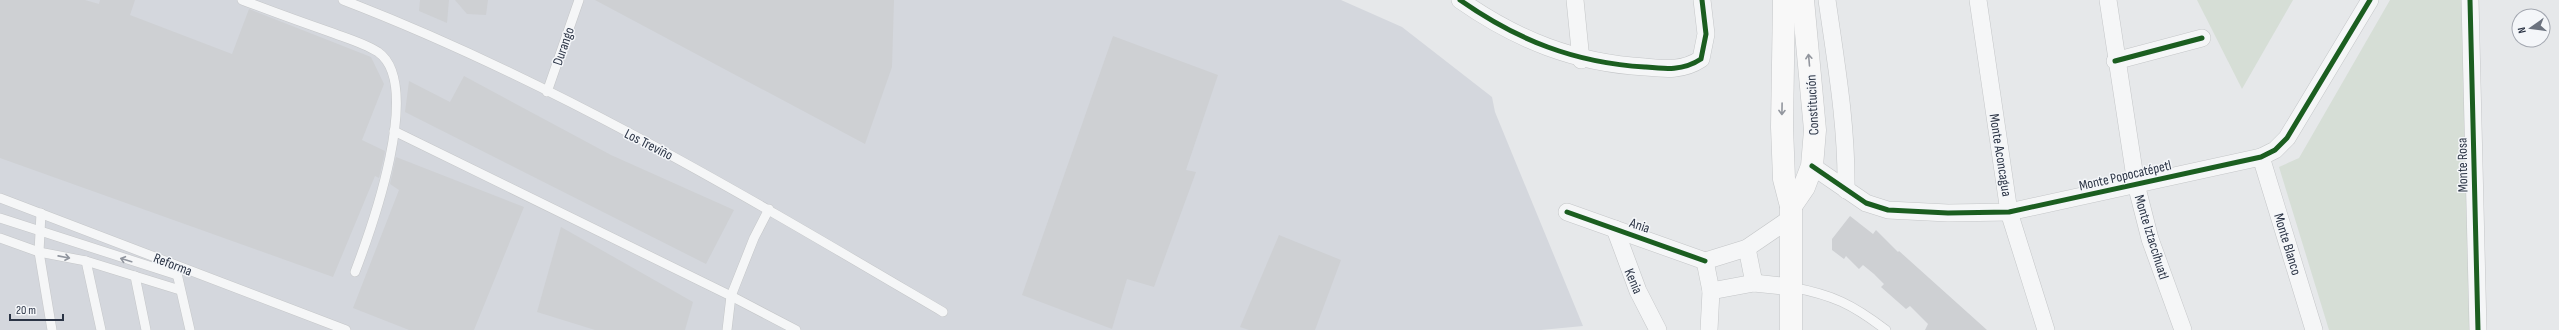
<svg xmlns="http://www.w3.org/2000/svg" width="2559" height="330" font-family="'Sofia Sans Condensed',sans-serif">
<rect width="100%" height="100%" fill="#e6e8ea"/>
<polygon fill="#d4d7dd" points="0,0 1341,0 1402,27 1492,97 1495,112 1583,326 1541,330 0,330"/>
<g fill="#d6ded6">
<polygon points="2197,0 2293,0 2242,89"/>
<polygon points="2390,0 2466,0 2471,330 2329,330 2279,167 2299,158"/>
</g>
<g fill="#ced0d3">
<polygon points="0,0 85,0 99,4 100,0 135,0 130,15 232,54 249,9 371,57 384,84 362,140 385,151 384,157 379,178 375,176 333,277 0,158"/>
<polygon points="420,0 449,0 447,23 419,11"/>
<polygon points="455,0 488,0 486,15 467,14"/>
<polygon points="595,0 894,0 892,67 865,144"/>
<polygon points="1113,36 1218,75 1186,170 1196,172 1154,287 1127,279 1112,329 1022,295"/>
<polygon points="464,76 611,155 734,210 706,264 405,112 409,81 450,102"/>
<polygon points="396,157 524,207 474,330 409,330 353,308 399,190 390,184"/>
<polygon points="1850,216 1873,234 1876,230 1898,252 1899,251 1987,330 1925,330 1928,324 1910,306 1906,309 1881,287 1884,284 1874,274 1863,265 1859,269 1846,256 1844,259 1832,250 1832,239"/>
<polygon points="561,227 693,302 685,330 595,330 537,312"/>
<polygon points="1279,235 1341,260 1315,330 1249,330 1240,327"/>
</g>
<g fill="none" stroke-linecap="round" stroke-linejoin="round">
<defs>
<g id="lane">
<path d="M242 0C271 11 301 22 330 32 346 38 364 43 378 52 424 84 371 230 355 272"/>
<path d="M343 0C554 81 749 198 943 312"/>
<polyline points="547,92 579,0"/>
<polyline points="394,131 731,296 796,330"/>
<polyline points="0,198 346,330"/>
<polyline points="41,213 39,252 52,330"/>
<polyline points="0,218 177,275"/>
<polyline points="0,238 39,252 86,261 180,290"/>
<polyline points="86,261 101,330"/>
<polyline points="176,269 190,330"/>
<polyline points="135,276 146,330"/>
<path d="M1791 287C1833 295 1852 304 1886 330"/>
<polyline points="727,330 731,296 754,238 769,209"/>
</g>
<g id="street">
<path d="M1460 0C1517 40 1575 63 1645 67 1665 69 1683 71 1701 59L1706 34 1702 0"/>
<polyline points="1575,0 1581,60"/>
<path d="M1827 0C1836 63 1847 126 1846 190"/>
<polyline points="1978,0 2009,212 2046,330"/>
<polyline points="2108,0 2136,184 2150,239 2183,330"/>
<polyline points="2470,0 2478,330"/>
<polyline points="2115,61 2202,38"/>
<polyline points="2261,157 2314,330"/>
<polyline points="1812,166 1866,203 1888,210 1948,213 2009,212 2261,157 2275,150 2287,138 2370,0"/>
<polyline points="1567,212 1705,261"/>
<polyline points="1615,229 1638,291 1658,330"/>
<polyline points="1747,248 1754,283"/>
<polyline points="1705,261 1747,248 1791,218"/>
<polyline points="1705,261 1711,291 1709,330"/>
<polyline points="1711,291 1754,283 1791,287"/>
</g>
<g id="secondary">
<polyline points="1784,0 1782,127 1784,179 1791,206 1791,330"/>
<polyline points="1791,206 1804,187 1812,166 1815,130 1803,0"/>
</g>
</defs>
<use href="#lane" stroke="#c4c6c8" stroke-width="10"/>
<use href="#street" stroke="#c4c6c8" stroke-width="18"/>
<use href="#secondary" stroke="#c4c6c8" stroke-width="23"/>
<use href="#lane" stroke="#f5f6f7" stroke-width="9"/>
<use href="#street" stroke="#f5f6f7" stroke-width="17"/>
<use href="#secondary" stroke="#f8f8f8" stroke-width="22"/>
<defs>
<g id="cycleway">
<path d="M1460 0C1517 40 1575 63 1645 67 1665 69 1683 71 1701 59L1706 34 1702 0"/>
<polyline points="2470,0 2478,330"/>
<polyline points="2115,61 2202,38"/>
<polyline points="1812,166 1866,203 1888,210 1948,213 2009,212 2261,157 2275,150 2287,138 2370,0"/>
<polyline points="1567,212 1705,261"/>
</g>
</defs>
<use href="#cycleway" stroke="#f4f6f9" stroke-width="8"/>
<use href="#cycleway" stroke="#1b5e20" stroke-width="5"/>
</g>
<defs><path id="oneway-shaft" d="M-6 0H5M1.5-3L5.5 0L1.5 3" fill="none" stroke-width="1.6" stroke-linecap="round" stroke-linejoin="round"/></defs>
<g stroke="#92969e">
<use href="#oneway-shaft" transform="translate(1809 60) rotate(-95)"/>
<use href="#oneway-shaft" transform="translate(1782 109) rotate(91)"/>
</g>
<g stroke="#90959e">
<use href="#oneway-shaft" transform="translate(64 257) rotate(11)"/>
<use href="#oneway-shaft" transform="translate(126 260) rotate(-163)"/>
</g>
<g text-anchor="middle" stroke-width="3" stroke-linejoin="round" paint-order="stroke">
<g font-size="14" fill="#2b3445" stroke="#f4f6f9">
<text transform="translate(563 46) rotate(-71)" y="5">Durango</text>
<text transform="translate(1812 105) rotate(-93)" y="5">Constitución</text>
<text transform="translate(649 144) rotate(27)" y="5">Los Treviño</text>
<text transform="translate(2001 155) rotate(81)" y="5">Monte Aconcagua</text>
<text transform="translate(2462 165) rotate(-91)" y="5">Monte Rosa</text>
<text transform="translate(2125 175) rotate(-13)" y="5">Monte Popocatépetl</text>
<text transform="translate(1640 225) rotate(19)" y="5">Ania</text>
<text transform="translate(2152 237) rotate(73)" y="5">Monte Iztaccíhuatl</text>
<text transform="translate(2288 244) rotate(73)" y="5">Monte Blanco</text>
<text transform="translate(173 264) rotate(21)" y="5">Reforma</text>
<text transform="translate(1634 281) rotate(67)" y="5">Kenia</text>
</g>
</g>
<g transform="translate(2531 28) rotate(256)"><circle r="19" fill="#f4f6f9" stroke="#a4a8b1"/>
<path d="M0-3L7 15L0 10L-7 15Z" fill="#6c737f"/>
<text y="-6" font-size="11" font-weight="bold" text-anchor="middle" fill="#2b3445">N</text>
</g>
<path d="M10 314v6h53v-6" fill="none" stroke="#2b3445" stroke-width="2"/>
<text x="16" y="314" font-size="12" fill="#2b3445" stroke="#f4f6f9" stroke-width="3" paint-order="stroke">20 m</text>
</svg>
